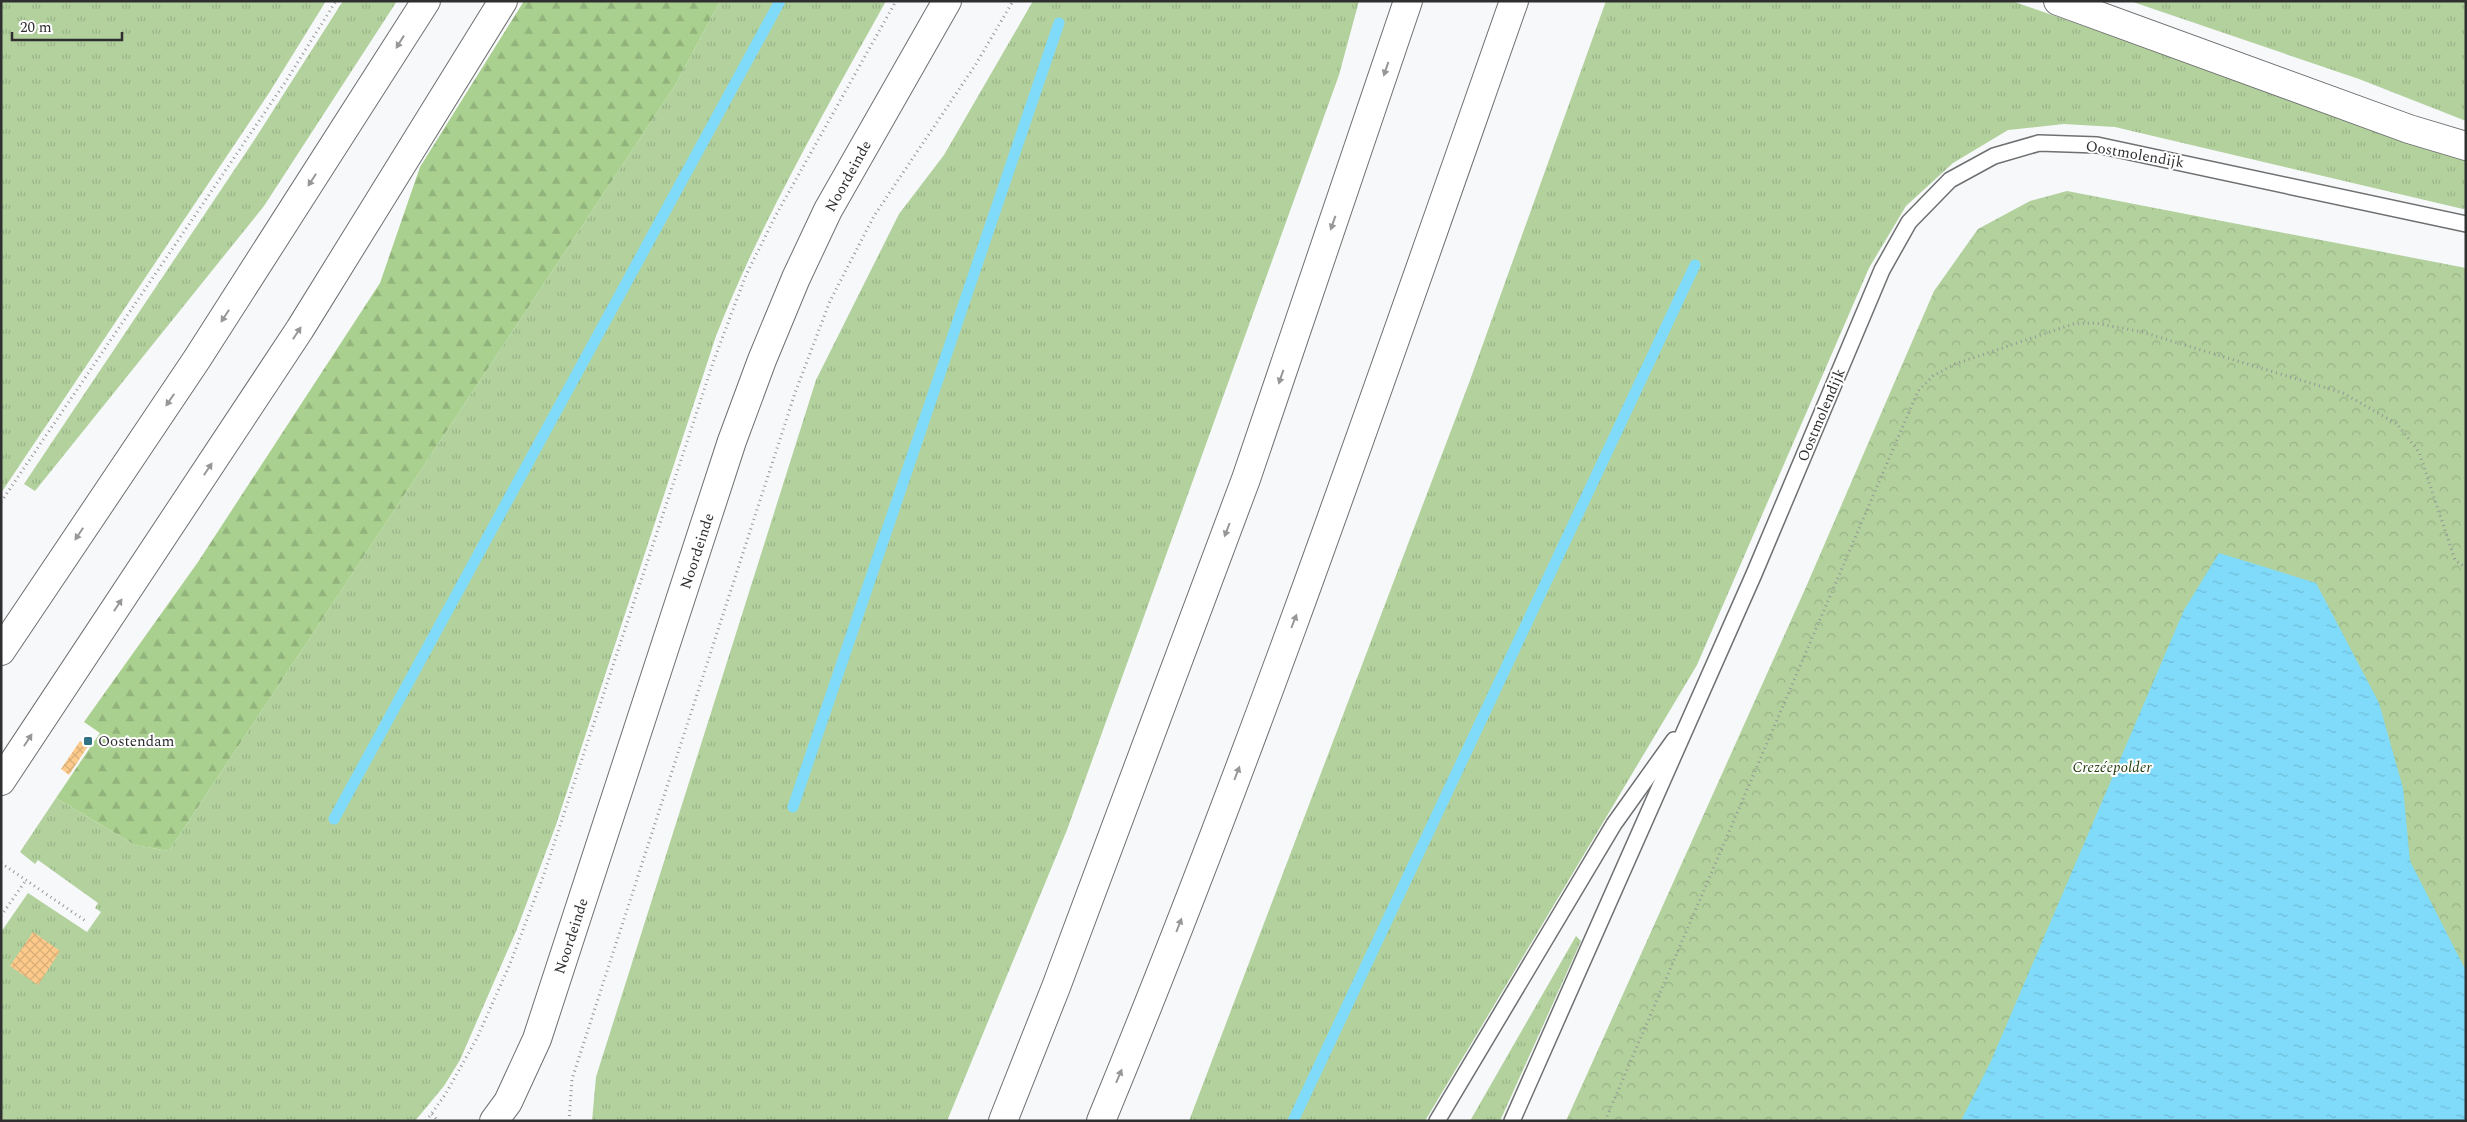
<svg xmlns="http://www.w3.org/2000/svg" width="2467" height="1122" font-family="Spectral,serif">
<defs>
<pattern id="grass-tufts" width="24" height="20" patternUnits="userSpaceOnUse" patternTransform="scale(1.25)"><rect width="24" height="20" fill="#b2d19d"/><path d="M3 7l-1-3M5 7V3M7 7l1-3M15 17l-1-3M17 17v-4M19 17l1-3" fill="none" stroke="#99b488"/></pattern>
<pattern id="forest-firs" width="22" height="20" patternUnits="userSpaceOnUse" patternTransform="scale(1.25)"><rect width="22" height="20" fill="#a9d08e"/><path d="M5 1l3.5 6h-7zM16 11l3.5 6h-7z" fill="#92b37b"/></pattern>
<pattern id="park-crowns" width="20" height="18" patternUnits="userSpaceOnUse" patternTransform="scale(1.25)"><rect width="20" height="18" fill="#b2d19d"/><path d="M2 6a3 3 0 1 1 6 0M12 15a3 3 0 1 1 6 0" fill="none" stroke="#99b488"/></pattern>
<pattern id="water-ripples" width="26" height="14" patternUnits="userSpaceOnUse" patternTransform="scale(1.25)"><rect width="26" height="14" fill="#80dbfb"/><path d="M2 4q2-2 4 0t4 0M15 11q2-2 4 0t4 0" fill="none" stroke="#6fbcd7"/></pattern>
<pattern id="building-cross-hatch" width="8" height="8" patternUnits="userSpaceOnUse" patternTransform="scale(1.25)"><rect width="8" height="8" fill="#fdca8b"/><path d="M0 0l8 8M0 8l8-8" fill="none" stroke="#d9ae78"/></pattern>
</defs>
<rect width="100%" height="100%" fill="#f7f8fa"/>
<g fill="url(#grass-tufts)">
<polygon points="1,1 326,1 269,93 1,493"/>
<polygon points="343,1 397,1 264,206 35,491 24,484 253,142"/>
<path d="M720 1H886C825 111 762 219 716 336L556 825 517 929 460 1060 444 1086 415 1121H1V932L28 893 87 932 101 912 95 908 98 903 38 860 35 864 20 852 56 798 135 845 169 851 676 84Z"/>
<polygon points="1033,1 1359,1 1339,75 1067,830 947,1121 592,1121 596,1077 816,380 899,214 944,155"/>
<polygon points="1606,1 2012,1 2466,159 2466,208 2463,209 2115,127 2064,124 2008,130 1953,163 1906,206 1869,268 1697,665 1425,1121 1189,1121 1469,383"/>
<polygon points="2130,1 2466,1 2466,121 2359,79"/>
<polygon points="1576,936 1581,941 1500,1121 1470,1121"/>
</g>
<polygon fill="url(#forest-firs)" points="524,1 720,1 676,84 169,851 135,845 56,798 100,733 84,722 198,562 380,283 420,167"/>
<polygon fill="url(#park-crowns)" points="2067,191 2466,268 2466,1121 1566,1121 1806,587 1934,291 1978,229 2030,201"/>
<polygon fill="url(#water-ripples)" points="2219,553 2316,583 2379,703 2403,788 2410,861 2466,971 2466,1121 1961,1121 1991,1061 2184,610"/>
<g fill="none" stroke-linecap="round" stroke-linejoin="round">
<g stroke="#80dbfb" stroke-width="11">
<polyline points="793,807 1059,23"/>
<polyline points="334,819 780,1"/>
<polyline points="1293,1121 1695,265"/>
</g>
</g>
<g fill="url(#building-cross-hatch)">
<polygon points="80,741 88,746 69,775 61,769"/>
<polygon points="33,932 60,951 38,985 10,966"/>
</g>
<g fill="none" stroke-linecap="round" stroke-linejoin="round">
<defs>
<g id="lane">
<polyline points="1437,1121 1614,824 1674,740"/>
<polyline points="1512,1121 1754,574 1882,270 1909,222 1950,180 1994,156 2039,143 2097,145 2466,224"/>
</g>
<g id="street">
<polyline points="2058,1 2409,129 2466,146"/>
<polyline points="494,1121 508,1102 537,1039 732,441 762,360 796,278 828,210 947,1"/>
</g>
<g id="primary">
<polyline points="1,651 197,359 426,1"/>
<polyline points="1,781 300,329 503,1"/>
</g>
<g id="highway">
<polyline points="1003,1121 1056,987 1246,479 1408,1"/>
<path d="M1101 1121C1253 753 1382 377 1514 1"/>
</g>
</defs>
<use href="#lane" stroke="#6f7071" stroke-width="18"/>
<use href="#street" stroke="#6f7071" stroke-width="30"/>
<use href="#primary" stroke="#6f7071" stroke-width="30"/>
<use href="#highway" stroke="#6f7071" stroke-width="30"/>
<g stroke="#959697" stroke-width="3" stroke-dasharray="1 4" stroke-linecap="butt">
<polyline points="1,502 286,81 336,1"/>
<polyline points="1,863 87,922"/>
<polyline points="1,916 26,880"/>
<polyline points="432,1114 438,1121"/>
<polyline points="426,1121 445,1095 477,1038 510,964 543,877 714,360 746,275 776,215 896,1"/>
<polyline points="569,1121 572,1079 795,393 830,301 874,216 976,64 1013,1"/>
<polyline points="1605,1121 1918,391 1933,376 1955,364 2073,324 2096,323 2142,332 2343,393 2397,424 2419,452 2455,560 2466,568"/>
</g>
<use href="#lane" stroke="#fff" stroke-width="15"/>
<use href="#street" stroke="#fff" stroke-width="28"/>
<use href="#primary" stroke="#fff" stroke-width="28"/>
<use href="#highway" stroke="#fff" stroke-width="28"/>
</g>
<defs><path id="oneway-solid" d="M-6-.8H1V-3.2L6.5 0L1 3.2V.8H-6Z" transform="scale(1.25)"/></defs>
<g fill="#979798">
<use href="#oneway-solid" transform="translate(400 42) rotate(122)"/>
<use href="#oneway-solid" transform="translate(1386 69) rotate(109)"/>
<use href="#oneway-solid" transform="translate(312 180) rotate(123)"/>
<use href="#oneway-solid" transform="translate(1333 223) rotate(109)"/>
<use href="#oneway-solid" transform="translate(225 316) rotate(123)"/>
<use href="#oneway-solid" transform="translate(297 333) rotate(-57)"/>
<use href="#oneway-solid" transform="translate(1281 377) rotate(109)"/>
<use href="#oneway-solid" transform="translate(170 400) rotate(124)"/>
<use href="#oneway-solid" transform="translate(208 469) rotate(-56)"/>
<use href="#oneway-solid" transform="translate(1227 530) rotate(111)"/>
<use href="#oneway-solid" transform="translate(79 534) rotate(124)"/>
<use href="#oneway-solid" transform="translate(118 605) rotate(-57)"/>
<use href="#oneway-solid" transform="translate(1294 621) rotate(-69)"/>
<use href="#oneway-solid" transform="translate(28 740) rotate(-57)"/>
<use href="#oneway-solid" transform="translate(1237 773) rotate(-69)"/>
<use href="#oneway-solid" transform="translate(1179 925) rotate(-69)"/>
<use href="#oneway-solid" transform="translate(1119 1076) rotate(-67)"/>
</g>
<rect fill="#317385" stroke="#fff" stroke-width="2" x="83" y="736" width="10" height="10" rx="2.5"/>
<g text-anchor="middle" stroke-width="4" stroke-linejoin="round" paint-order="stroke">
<g font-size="15" fill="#2f2f30" stroke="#fff">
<text transform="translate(2135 154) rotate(10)" y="5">Oostmolendijk</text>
<text transform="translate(848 176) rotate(-61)" y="5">Noordeinde</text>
<text transform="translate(1821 415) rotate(-67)" y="5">Oostmolendijk</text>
<text transform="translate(697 551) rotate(-72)" y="5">Noordeinde</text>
<text transform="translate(571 936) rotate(-72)" y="5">Noordeinde</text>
</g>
<g font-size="15" fill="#2f2f30" stroke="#fff" text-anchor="start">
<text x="98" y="746">Oostendam</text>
</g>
<g font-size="15" font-style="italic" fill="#273f11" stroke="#fff">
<text x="2112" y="772">Crezéepolder</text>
</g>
</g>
<rect width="2467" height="1122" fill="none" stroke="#2f2f30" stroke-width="5"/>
<path d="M12 32v8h110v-8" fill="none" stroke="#2f2f30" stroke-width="2.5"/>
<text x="20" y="32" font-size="15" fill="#2f2f30" stroke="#ffffff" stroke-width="4" paint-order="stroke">20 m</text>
</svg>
